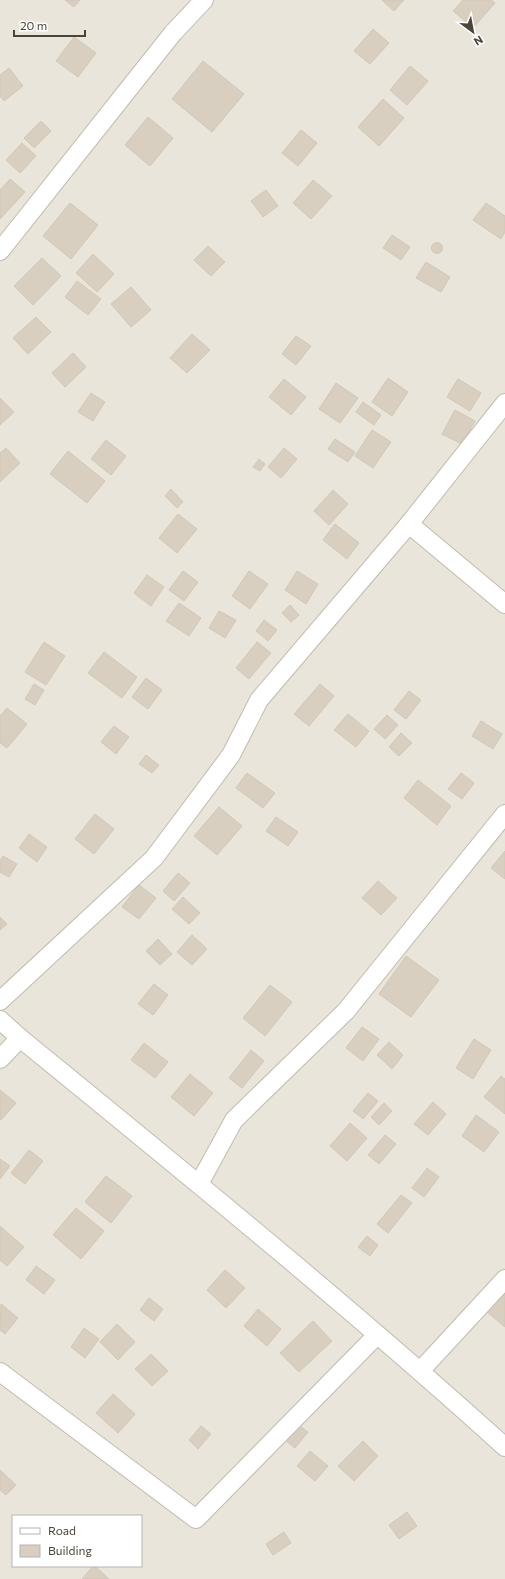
<svg xmlns="http://www.w3.org/2000/svg" width="505" height="1579" font-family="Commissioner,sans-serif">
<rect width="100%" height="100%" fill="#f6f3ec"/>
<path fill="#eae5da" fill-rule="evenodd" d="M0 0H505V1579H0ZM13 1516H141V1566H13Z"/>
<g fill="#d8cfc1" stroke="#d3c7b4">
<polygon points="65,0 80,0 74,7"/>
<polygon points="382,0 404,0 394,11"/>
<polygon points="463,0 491,0 495,3 473,28 453,11"/>
<polygon points="373,29 389,43 370,64 354,51"/>
<polygon points="74,37 96,53 78,77 56,61"/>
<polygon points="203,61 244,94 212,132 172,99"/>
<polygon points="410,66 428,81 407,105 390,90"/>
<polygon points="9,68 23,86 4,101 0,96 0,75"/>
<polygon points="383,99 404,118 379,146 358,127"/>
<polygon points="148,117 173,138 150,166 125,145"/>
<polygon points="41,121 51,131 34,148 24,138"/>
<polygon points="301,130 317,143 298,166 282,153"/>
<polygon points="22,143 36,156 20,173 6,160"/>
<polygon points="10,179 25,192 0,219 0,190"/>
<polygon points="313,180 332,196 311,219 293,203"/>
<polygon points="266,190 278,206 263,217 251,201"/>
<polygon points="70,203 98,225 71,259 43,236"/>
<polygon points="486,203 505,216 505,232 501,239 473,220"/>
<polygon points="392,235 410,247 401,260 383,248"/>
<circle cx="437" cy="248" r="5.5"/>
<polygon points="208,246 225,262 211,276 194,260"/>
<polygon points="93,254 114,274 97,292 76,273"/>
<polygon points="42,258 61,276 33,305 14,286"/>
<polygon points="426,262 450,277 441,292 416,278"/>
<polygon points="77,281 101,299 88,315 65,297"/>
<polygon points="131,287 151,310 131,327 111,304"/>
<polygon points="36,317 51,332 28,354 13,338"/>
<polygon points="192,334 210,350 187,373 170,358"/>
<polygon points="296,336 311,346 296,365 282,354"/>
<polygon points="73,353 86,367 65,387 52,373"/>
<polygon points="388,378 408,392 392,416 372,402"/>
<polygon points="284,379 306,397 291,415 269,397"/>
<polygon points="458,379 481,393 470,411 447,397"/>
<polygon points="336,383 358,398 340,423 319,409"/>
<polygon points="91,393 105,402 93,421 78,412"/>
<polygon points="0,398 14,412 0,425"/>
<polygon points="363,402 381,415 374,425 356,412"/>
<polygon points="455,410 475,421 462,444 442,434"/>
<polygon points="372,430 391,442 373,468 355,456"/>
<polygon points="335,439 355,452 348,462 328,449"/>
<polygon points="106,440 126,456 111,475 91,459"/>
<polygon points="6,448 20,463 0,482 0,453"/>
<polygon points="284,448 297,459 281,478 268,467"/>
<polygon points="68,451 105,481 87,503 50,474"/>
<polygon points="259,459 265,464 260,471 253,467"/>
<polygon points="171,489 183,502 177,508 165,496"/>
<polygon points="333,490 348,504 329,525 314,511"/>
<polygon points="178,514 197,529 177,553 159,538"/>
<polygon points="335,524 359,543 347,559 323,540"/>
<polygon points="183,571 198,582 184,601 169,590"/>
<polygon points="249,571 268,584 250,609 232,596"/>
<polygon points="297,571 318,584 306,604 285,590"/>
<polygon points="147,575 164,587 151,606 134,593"/>
<polygon points="179,603 201,618 189,636 166,621"/>
<polygon points="290,605 299,615 291,622 282,613"/>
<polygon points="219,611 236,620 225,638 209,628"/>
<polygon points="264,620 277,630 268,641 256,631"/>
<polygon points="44,642 65,656 46,685 25,672"/>
<polygon points="257,642 271,653 249,679 236,668"/>
<polygon points="104,652 137,677 122,698 88,673"/>
<polygon points="146,678 162,690 148,709 132,697"/>
<polygon points="34,684 44,690 35,705 25,699"/>
<polygon points="320,684 334,696 309,726 294,714"/>
<polygon points="409,691 421,700 406,719 394,710"/>
<polygon points="7,708 27,724 7,748 0,743 0,716"/>
<polygon points="348,714 369,731 356,747 334,730"/>
<polygon points="387,715 398,725 385,739 374,729"/>
<polygon points="481,721 502,734 493,749 472,736"/>
<polygon points="114,726 129,737 116,754 101,742"/>
<polygon points="401,733 412,743 399,756 389,747"/>
<polygon points="146,755 159,765 152,773 139,764"/>
<polygon points="247,773 275,793 263,808 236,788"/>
<polygon points="461,773 474,783 462,799 448,789"/>
<polygon points="418,780 451,806 437,825 404,798"/>
<polygon points="219,807 242,826 217,855 194,836"/>
<polygon points="95,814 114,829 94,854 75,839"/>
<polygon points="276,817 298,832 288,846 266,831"/>
<polygon points="29,834 47,847 37,862 19,848"/>
<polygon points="505,851 505,879 491,868"/>
<polygon points="3,856 17,864 9,877 0,872 0,861"/>
<polygon points="178,873 190,883 174,901 163,891"/>
<polygon points="378,881 397,898 381,915 362,898"/>
<polygon points="139,885 156,898 139,919 122,907"/>
<polygon points="183,897 200,913 189,924 172,909"/>
<polygon points="0,917 7,924 0,930"/>
<polygon points="192,935 207,949 192,965 177,952"/>
<polygon points="158,939 172,954 160,965 146,951"/>
<polygon points="406,956 439,980 411,1017 379,994"/>
<polygon points="154,984 168,995 153,1015 138,1004"/>
<polygon points="270,985 292,1002 265,1036 243,1018"/>
<polygon points="362,1027 379,1039 363,1061 346,1048"/>
<polygon points="474,1039 491,1050 473,1079 456,1068"/>
<polygon points="389,1042 403,1055 392,1069 377,1055"/>
<polygon points="144,1043 168,1062 155,1078 131,1060"/>
<polygon points="251,1050 264,1061 242,1088 229,1078"/>
<polygon points="190,1074 213,1093 194,1116 171,1097"/>
<polygon points="501,1076 505,1079 505,1114 484,1097"/>
<polygon points="0,1090 16,1103 1,1120 0,1118"/>
<polygon points="368,1093 378,1101 363,1119 353,1111"/>
<polygon points="433,1102 446,1114 428,1135 414,1124"/>
<polygon points="384,1103 392,1111 379,1125 371,1117"/>
<polygon points="476,1115 499,1132 484,1152 462,1136"/>
<polygon points="350,1123 367,1138 347,1161 330,1146"/>
<polygon points="385,1135 396,1144 379,1164 368,1155"/>
<polygon points="29,1150 43,1161 25,1184 11,1173"/>
<polygon points="0,1159 10,1166 0,1179"/>
<polygon points="427,1168 439,1177 424,1197 412,1188"/>
<polygon points="106,1176 132,1196 111,1223 85,1202"/>
<polygon points="401,1195 412,1203 388,1233 377,1224"/>
<polygon points="76,1208 104,1231 81,1259 53,1235"/>
<polygon points="0,1226 24,1247 7,1266 0,1260"/>
<polygon points="367,1236 378,1245 370,1256 358,1247"/>
<polygon points="36,1266 55,1280 44,1294 26,1280"/>
<polygon points="225,1270 245,1288 226,1308 207,1290"/>
<polygon points="505,1290 505,1327 486,1311"/>
<polygon points="149,1298 163,1309 154,1321 140,1310"/>
<polygon points="1,1304 18,1318 5,1334 0,1330"/>
<polygon points="258,1309 281,1329 267,1346 244,1326"/>
<polygon points="313,1321 332,1341 299,1372 280,1353"/>
<polygon points="117,1324 135,1342 118,1360 100,1342"/>
<polygon points="84,1328 99,1339 85,1358 71,1347"/>
<polygon points="151,1354 168,1371 152,1386 135,1369"/>
<polygon points="113,1394 135,1414 118,1433 96,1413"/>
<polygon points="296,1423 308,1432 295,1448 284,1439"/>
<polygon points="201,1426 211,1434 198,1449 189,1440"/>
<polygon points="363,1441 378,1456 354,1481 338,1466"/>
<polygon points="310,1451 328,1466 315,1481 297,1466"/>
<polygon points="0,1470 16,1485 6,1495 0,1490"/>
<polygon points="407,1512 417,1526 399,1539 389,1525"/>
<polygon points="284,1532 291,1543 273,1555 266,1544"/>
<polygon points="93,1566 95,1566 109,1579 82,1579"/>
</g>
<g fill="none" stroke-linecap="round" stroke-linejoin="round">
<defs>
<g id="minor">
<polyline points="0,251 173,33 204,0"/>
<polyline points="409,524 505,604"/>
<polyline points="0,1001 154,858 231,755 259,700 409,524 505,403"/>
<path d="M0 1020 20 1038C184 1172 348 1305 505 1447"/>
<polyline points="0,1059 20,1038"/>
<polyline points="199,1184 234,1120 346,1011 505,814"/>
<polyline points="421,1370 505,1279"/>
<polyline points="0,1372 196,1519 377,1335"/>
</g>
</defs>
<use href="#minor" stroke="#c2bbae" stroke-width="20"/>
<use href="#minor" stroke="#fff" stroke-width="18"/>
</g>
<rect x="12" y="1515" width="130" height="52" fill="#ffffff" stroke="#b7b4b0"/>
<rect x="20" y="1528" width="20" height="6" fill="#ffffff" stroke="#b7b4b0"/>
<text x="48" y="1535" font-size="12" fill="#4b4439">Road</text>
<rect x="20" y="1545" width="20" height="12" fill="#d8cfc1" stroke="#b7b4b0"/>
<text x="48" y="1555" font-size="12" fill="#4b4439">Building</text>
<g transform="translate(473 32) rotate(148)" stroke="#ffffff" stroke-width="3" paint-order="stroke">
<path d="M0-3L7 15L0 10L-7 15Z" fill="#4b4439"/>
<text y="-6" font-size="11" font-weight="bold" text-anchor="middle" fill="#4b4439">N</text>
</g>
<path d="M14 30v6h71v-6" fill="none" stroke="#4b4439" stroke-width="2"/>
<text x="20" y="30" font-size="12" fill="#4b4439" stroke="#ffffff" stroke-width="3" paint-order="stroke">20 m</text>
</svg>
